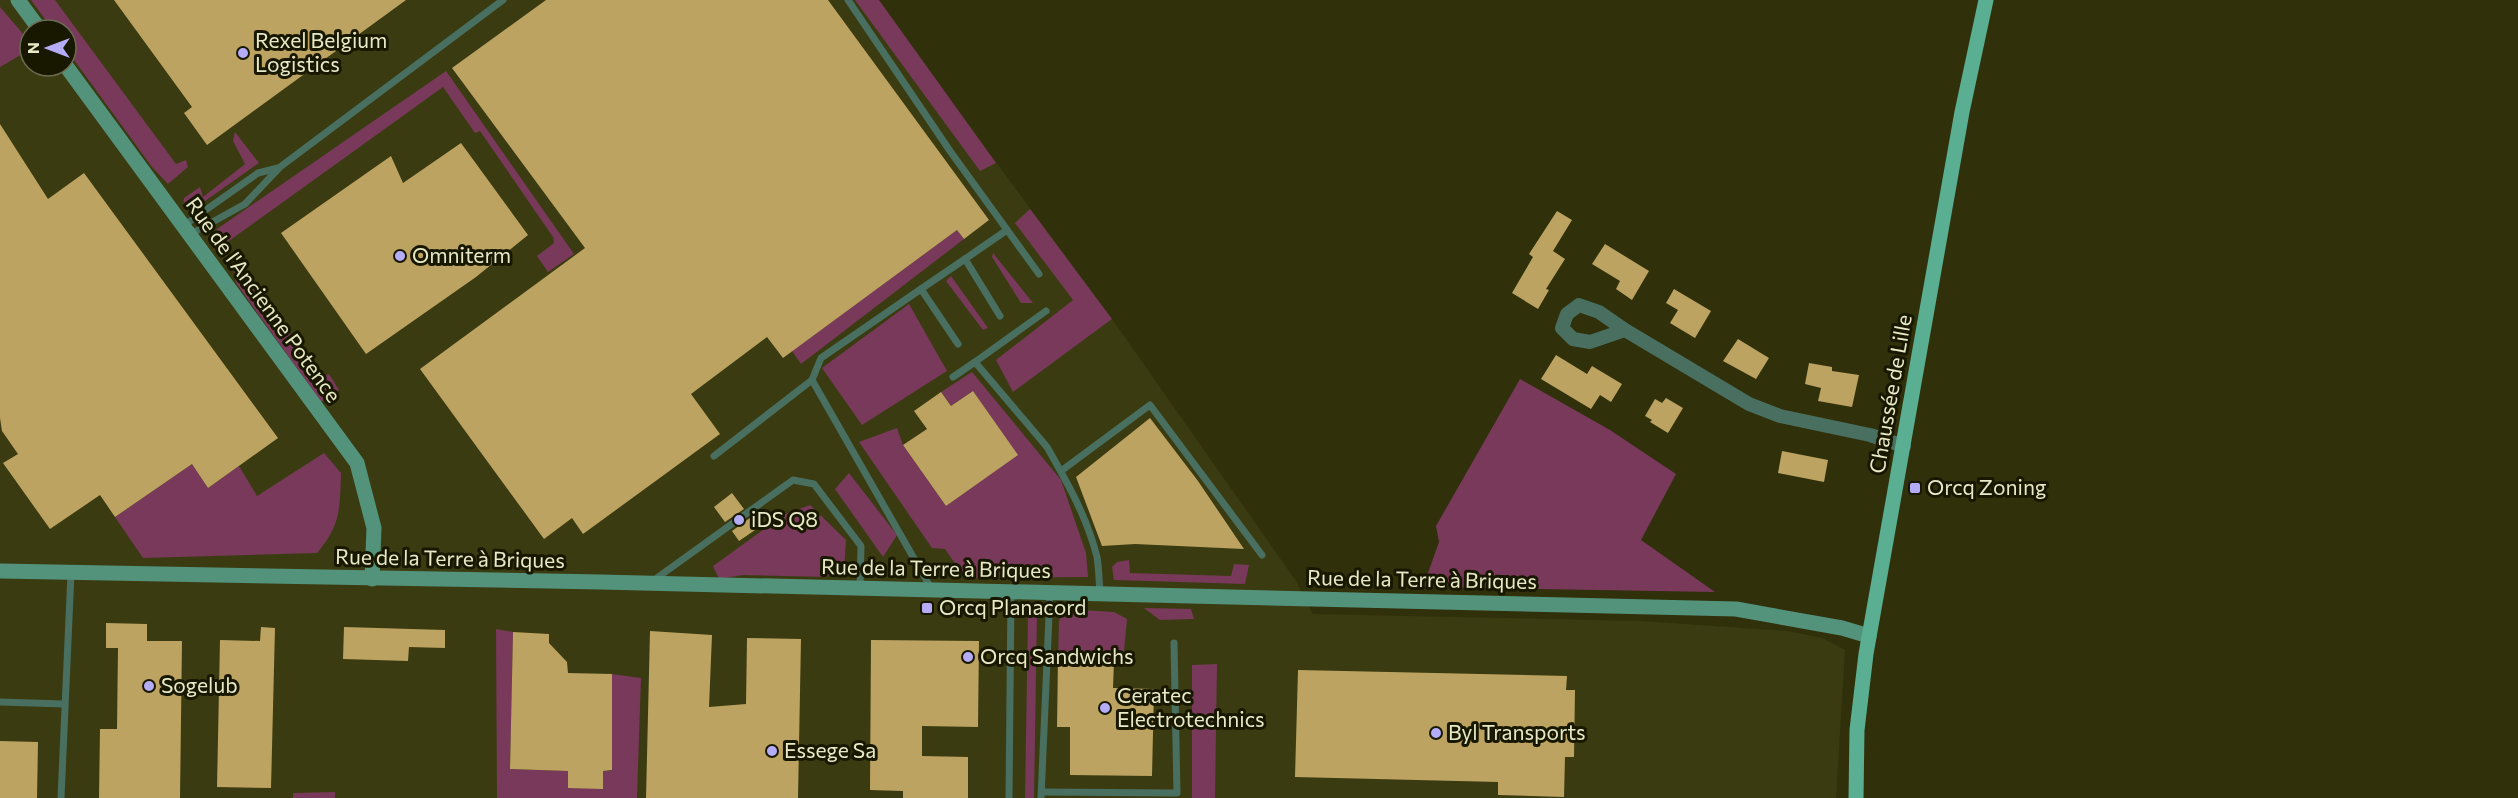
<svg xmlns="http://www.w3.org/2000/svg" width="2518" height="798" font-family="Commissioner,sans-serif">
<rect width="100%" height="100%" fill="#30300b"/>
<path fill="#3b3b11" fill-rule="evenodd" d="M0 0H876L1112 319 1296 581 1313 614 1640 621 1787 631 1822 638 1845 650 1836 798H0ZM30 30H66V66H30Z"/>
<g fill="#78395a">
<polygon points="31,0 55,0 176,164 186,160 188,167 168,184 152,167 66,49 66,30 53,30"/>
<polygon points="855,0 879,0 996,163 980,171"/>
<polygon points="0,7 30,42 30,60 24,53 0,67"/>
<polygon points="446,71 574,254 548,272 537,256 554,243 553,237 480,131 475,133 443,87 215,251 213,242 217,229"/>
<polygon points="235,132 259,163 198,206 190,209 183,207 184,198 200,187 203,197 245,164 233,141"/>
<polygon points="1030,209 1112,319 1013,392 996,360 1073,300 1015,223"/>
<polygon points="957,230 964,239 801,364 792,351"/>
<polygon points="993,253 1033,303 1021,303 992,257"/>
<polygon points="239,266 323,377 329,374 339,390 321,402 236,283 234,272"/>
<polygon points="951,276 988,328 983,330 946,281"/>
<polygon points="909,304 947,371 862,425 822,368"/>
<polygon points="972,372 1061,480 1086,553 1088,577 965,578 945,549 932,548 859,442 897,428 903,445 946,506 1017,455 973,391 951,406 941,392"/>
<polygon points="1520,379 1610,430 1676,474 1641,540 1715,592 1423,587 1439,542 1436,526"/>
<path d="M324 453 341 473C340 508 341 525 317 553L143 558 115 517 192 464 208 488 239 466 257 496Z"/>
<polygon points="849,473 897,535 883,557 835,489"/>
<polygon points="810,505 846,540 844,569 826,577 743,575 719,579 713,566 785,514"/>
<polygon points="1129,560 1130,573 1231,576 1234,564 1249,565 1245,584 1114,580 1112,567 1117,562"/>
<polygon points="1144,608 1191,609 1194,619 1160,620"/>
<polygon points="1064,609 1114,612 1127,619 1123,662 1058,660 1059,621"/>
<polygon points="1028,612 1037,612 1034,798 1025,798"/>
<polygon points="496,629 513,632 510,769 568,771 569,788 603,771 611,771 612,674 641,678 637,798 497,798"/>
<polygon points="1217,664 1215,798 1192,798 1192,665"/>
<polygon points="335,792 335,798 293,798 293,793"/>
</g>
<g fill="#bda361">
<polygon points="114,0 406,0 207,145 184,113 192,107"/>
<polygon points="546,0 828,0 989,220 964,239 957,230 783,358 767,337 691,394 720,434 583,534 572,518 544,539 420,369 585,248 452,68"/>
<polygon points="0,124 48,199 84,173 278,438 208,488 192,464 115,517 100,495 50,529 3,463 18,454 2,431 0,418"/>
<polygon points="461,143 528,235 476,277 366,354 281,233 391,156 403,183"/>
<polygon points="1557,211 1572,220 1553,251 1565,259 1546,289 1549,290 1538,309 1512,293 1533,257 1529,254"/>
<polygon points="1605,244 1649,271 1632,300 1616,289 1620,281 1592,264"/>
<polygon points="1674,289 1711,311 1695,338 1670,323 1678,310 1666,303"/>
<polygon points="1738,339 1769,358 1756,379 1723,361"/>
<polygon points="1556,355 1587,374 1592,366 1622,384 1611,402 1600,395 1591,409 1541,379"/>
<polygon points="1809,363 1832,367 1832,371 1859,375 1852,407 1818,401 1821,388 1805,384"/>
<polygon points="973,391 1018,455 946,506 903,445 927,429 914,411 941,392 951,406"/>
<polygon points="1666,398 1683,408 1668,433 1650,422 1652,420 1645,416 1655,399 1662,403"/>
<polygon points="1150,418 1198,481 1244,549 1135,544 1102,546 1076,477"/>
<polygon points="1782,451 1828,460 1824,482 1778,473"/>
<polygon points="732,493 744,509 725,522 714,507"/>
<polygon points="750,518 758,528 739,541 732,531"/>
<polygon points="106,623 147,624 147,641 182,641 180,798 99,798 100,729 117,729 118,648 106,648"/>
<polygon points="261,627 275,628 271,788 217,787 220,640 260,641"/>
<polygon points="344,627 445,630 445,648 409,647 408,661 343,659"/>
<polygon points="650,631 712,635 709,707 746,704 747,638 801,639 798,798 646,798"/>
<polygon points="513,632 549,634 549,643 567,662 568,673 612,674 612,770 603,771 603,789 568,788 568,771 510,769"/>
<polygon points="871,640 979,641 978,727 922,726 922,756 968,757 968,798 903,798 903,791 870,790"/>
<polygon points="1058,660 1114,661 1113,688 1154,689 1152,776 1070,775 1070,727 1057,727"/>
<polygon points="1298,670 1567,676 1566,690 1575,690 1574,757 1565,757 1564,797 1498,795 1498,782 1295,777"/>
<polygon points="0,741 38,742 37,798 0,798"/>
</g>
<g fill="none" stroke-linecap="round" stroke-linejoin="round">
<g stroke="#486f60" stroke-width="7">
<polyline points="848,0 950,151 1039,274"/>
<polyline points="183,226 258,173 278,168"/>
<polyline points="189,235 245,204 280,167 503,0"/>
<path d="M1046 311 975 362 1047 447C1067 482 1087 517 1097 557 1099 568 1099 582 1100 594"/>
<polyline points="1000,316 965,259 1007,230"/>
<polyline points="958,344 921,289 965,259"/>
<polyline points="953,377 975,362"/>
<polyline points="812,380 821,358 921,289"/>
<polyline points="714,456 812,380 932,590"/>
<polyline points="1061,471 1150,405 1262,555"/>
<polyline points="654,580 793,480 814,484 861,546 860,588"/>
<polyline points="0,702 64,704"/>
<polyline points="1042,792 1177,793 1174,643"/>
<polyline points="61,798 71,573"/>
<polyline points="1009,798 1011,592"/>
<polyline points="1041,798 1050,593"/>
</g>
<polyline stroke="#486f60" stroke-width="14" points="1625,330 1590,342 1573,339 1562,328 1567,314 1579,305 1599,312 1625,330 1749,404 1780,416 1870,435 1904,446"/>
<g stroke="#53937c" stroke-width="15">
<polyline points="18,0 40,30"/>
<polyline points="66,66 357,463 374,528 372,579"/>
<polyline points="0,571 601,582 1736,609 1842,628 1869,636"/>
</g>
<polyline stroke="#5aae91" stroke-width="15" points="1856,798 1857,730 1866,654 1962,112 1986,0"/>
</g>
<g fill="#b5acf8" stroke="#181800" stroke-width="2">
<circle cx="243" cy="53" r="6"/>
<circle cx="400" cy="256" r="6"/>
<rect x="1909" y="482" width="12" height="12" rx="3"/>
<circle cx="739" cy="520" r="6"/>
<rect x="921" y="602" width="12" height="12" rx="3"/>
<circle cx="968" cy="657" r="6"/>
<circle cx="149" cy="686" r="6"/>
<circle cx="1105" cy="708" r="6"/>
<circle cx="1436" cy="733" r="6"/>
<circle cx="772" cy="751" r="6"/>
</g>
<g text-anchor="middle" stroke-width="6" stroke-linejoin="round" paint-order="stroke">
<g font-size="21" fill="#e8e9c7" stroke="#181800" text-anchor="start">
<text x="255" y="48">Rexel Belgium<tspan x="255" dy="24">Logistics</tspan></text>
<text x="412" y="263">Omniterm</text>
<text x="1927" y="495">Orcq Zoning</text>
<text x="751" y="527">iDS Q8</text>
<text x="939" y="615">Orcq Planacord</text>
<text x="980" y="664">Orcq Sandwichs</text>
<text x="161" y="693">Sogelub</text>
<text x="1117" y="703">Ceratec<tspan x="1117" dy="24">Electrotechnics</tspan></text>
<text x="1448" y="740">Byl Transports</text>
<text x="784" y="758">Essege Sa</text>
</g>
<g font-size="21" fill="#e8e9c7" stroke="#181800">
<text transform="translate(263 300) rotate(54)" y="7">Rue de l'Ancienne Potence</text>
<text transform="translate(1891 394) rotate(-80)" y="7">Chaussée de Lille</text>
<text transform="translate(450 559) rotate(1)" y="7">Rue de la Terre à Briques</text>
<text transform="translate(936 569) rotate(1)" y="7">Rue de la Terre à Briques</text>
<text transform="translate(1422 580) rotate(1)" y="7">Rue de la Terre à Briques</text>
</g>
</g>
<g transform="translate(48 48) rotate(270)"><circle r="28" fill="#181800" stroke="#6b6c50" stroke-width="1.5"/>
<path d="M0-4.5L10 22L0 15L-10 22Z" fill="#b5acf8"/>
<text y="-9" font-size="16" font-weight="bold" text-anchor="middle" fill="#e8e9c7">N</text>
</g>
</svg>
